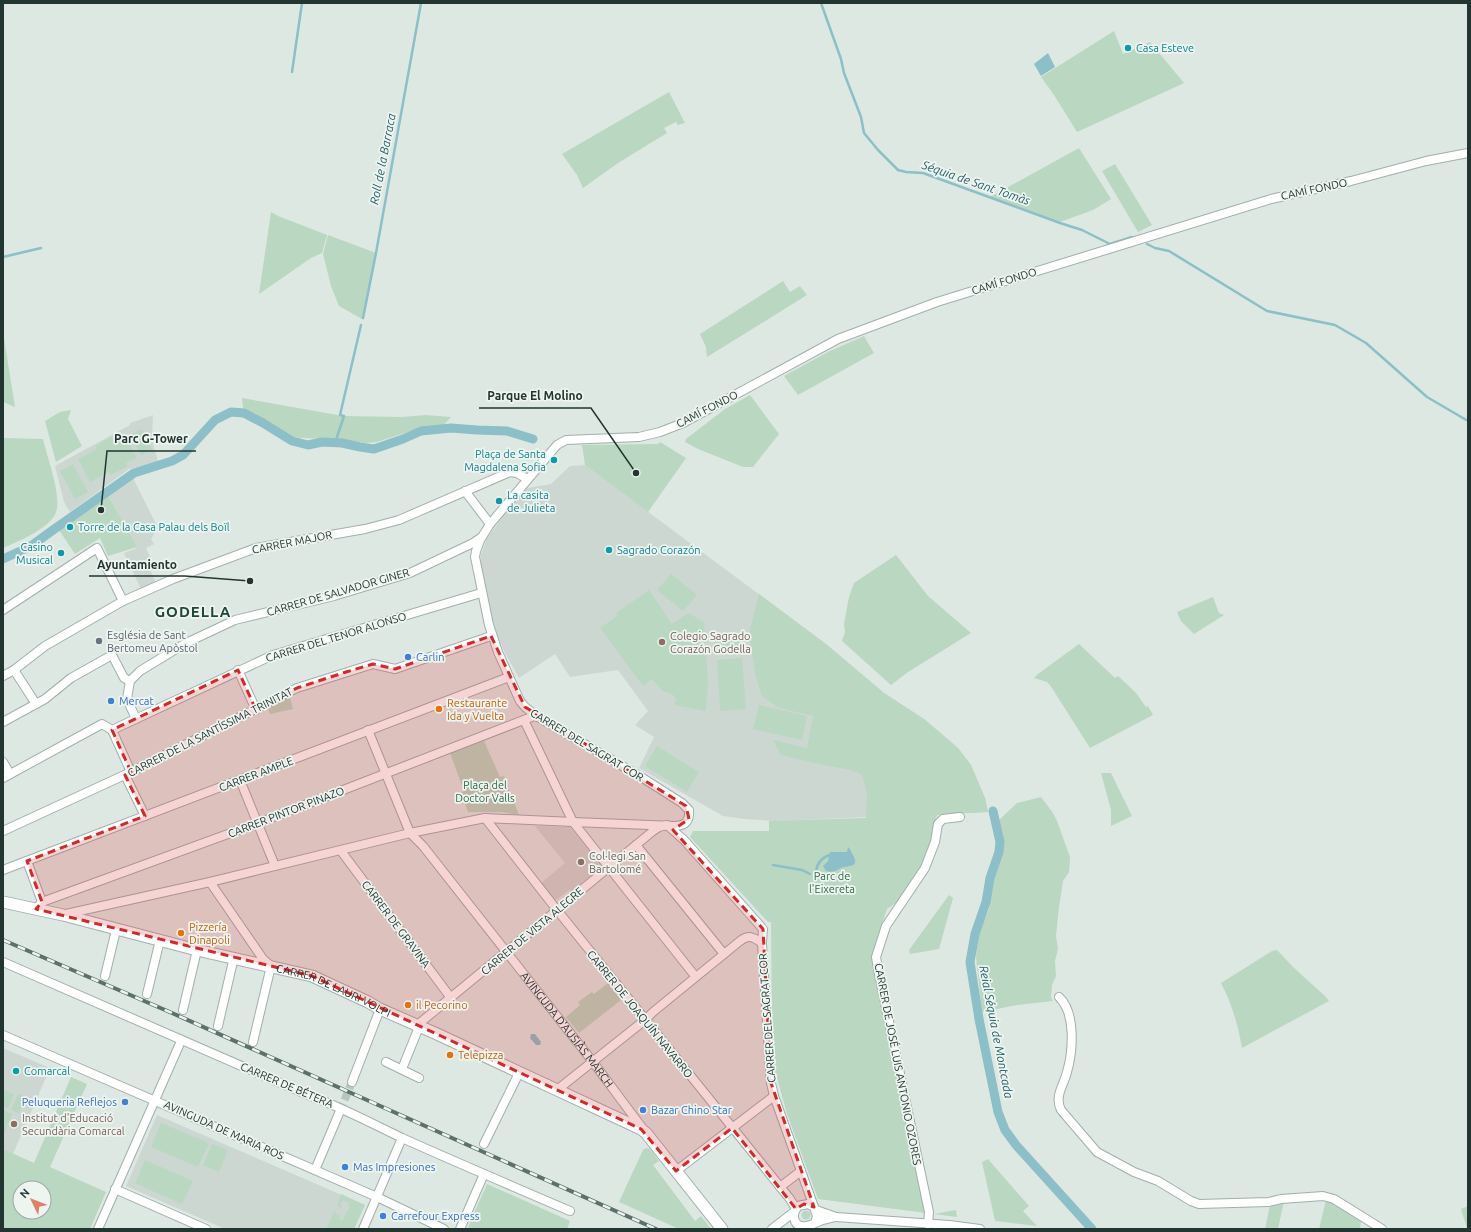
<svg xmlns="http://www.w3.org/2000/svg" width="1471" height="1232" font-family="Ubuntu,sans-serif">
<rect width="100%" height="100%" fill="#dee8e3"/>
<g fill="#cdd7d2">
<polygon points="153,415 152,440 158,462 129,469 70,512 64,502 55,466 130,425 130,423"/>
<polygon points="585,465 791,618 826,644 884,693 924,719 942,734 958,748 971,765 985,798 988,812 775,821 744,819 723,816 639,768 654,737 635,725 648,711 618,670 570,677 555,654 519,678 505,653 494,628 481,565 481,555 487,538 511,506 527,488 551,484 570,466"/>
<polygon points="133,478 158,528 151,539 154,544 146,548 153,564 148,566 156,583 141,589 124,553 137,548 108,494"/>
<polygon points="535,826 570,827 602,866 571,892 569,890 556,900 541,883 565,863"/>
<polygon points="3,1048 50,1068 13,1154 3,1149"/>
<polygon points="157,1115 365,1205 354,1229 225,1229 126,1186"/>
</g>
<g fill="#bad7c1" fill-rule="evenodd">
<polygon points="1114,31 1123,54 1150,42 1184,83 1182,84 1077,132 1054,95 1041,77"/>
<polygon points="669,92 685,123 678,125 676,122 664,128 667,133 618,163 583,188 577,175 562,154"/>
<polygon points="1079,148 1111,199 1093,210 1060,222 990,197"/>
<polygon points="1115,164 1152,225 1138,232 1102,171"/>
<polygon points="271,212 278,216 327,235 322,253 311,258 259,294"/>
<polygon points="328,235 376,253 362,319 339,306 331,286 323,254"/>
<polygon points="783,281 790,292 800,286 807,295 707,357 706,347 700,334"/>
<polygon points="3,332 15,407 3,402"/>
<polygon points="864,336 874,353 798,395 784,376 828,352"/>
<polygon points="750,395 779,434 753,467 743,467 698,449 685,442 686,439 725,409"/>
<polygon points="242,398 343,416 336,439 299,438 290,436 262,418 243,408"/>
<polygon points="71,410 68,419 82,446 56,462 45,421 60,412"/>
<polygon points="426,415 451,417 443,426 420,428 377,442 365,443 337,439 344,416 402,417"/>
<polygon points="142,429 152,450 141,455 130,435"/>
<polygon points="124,434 137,458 126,463 128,466 111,475 108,472 90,482 78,459 97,449 95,446 112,437 114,440"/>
<path d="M3 438 43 439C47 457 62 496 56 512 51 528 17 542 3 548Z"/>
<polygon points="660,442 686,458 648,512 585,465 582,445 658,444"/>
<polygon points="73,464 88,492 75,499 60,471"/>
<polygon points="107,493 137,547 108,556 100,538 75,554 59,530"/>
<polygon points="896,555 928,596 971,633 908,672 891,685 842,641 845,632 844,624 849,597 854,583"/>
<polygon points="671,574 697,595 683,611 657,590"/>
<polygon points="649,590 672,624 688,613 704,622 708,682 706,711 674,705 676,700 673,695 667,692 664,692 652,679 643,686 600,628 617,616 616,613"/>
<polygon points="759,594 826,644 884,693 924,719 958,748 971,765 985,798 988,812 937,815 932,842 923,866 897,902 887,909 873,954 926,1213 818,1199 787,1114 776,1074 772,1016 771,922 768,922 690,837 693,831 769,831 769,821 866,818 867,793 862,775 851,770 813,763 781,755 773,740 807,748 813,716 779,708 762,696 756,678 749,634"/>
<polygon points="1213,597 1219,613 1224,615 1194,634 1181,621 1177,612"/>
<polygon points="741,637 742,651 717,653 715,639"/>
<polygon points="1079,644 1115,678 1118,676 1136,693 1146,707 1148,706 1153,715 1090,748 1050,685 1047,682 1034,678 1038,674"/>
<polygon points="742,658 746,709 720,711 717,660"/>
<polygon points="289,693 293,709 270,714 267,705"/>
<polygon points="759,705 807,716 802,740 753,729"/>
<polygon points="484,741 500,777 504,776 519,815 501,812 468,812 461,793 464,791 450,753"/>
<polygon points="657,746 699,772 687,792 645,766"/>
<polygon points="1101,773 1111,773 1132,816 1111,826 1111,810"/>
<polygon points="1041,797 1053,813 1057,821 1070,857 1069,872 1063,881 1059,907 1056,936 1058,949 1055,961 1056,976 1052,985 1051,997 1053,1001 1017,1005 982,1012 976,957 979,933 989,909 993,880 1003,846 998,821 1017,803"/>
<polygon points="949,895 953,898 939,949 910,954 909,950"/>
<path d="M1277 950 1293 967 1325 996 1329 1001 1242 1048C1238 1025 1232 1004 1221 983L1272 951Z"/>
<polygon points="608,983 621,1000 579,1033 566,1017 580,1005 578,1002 592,992 594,994"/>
<path d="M71 1077 87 1084 50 1167 106 1192 90 1229H3V1149L34 1163ZM20 1188H44V1212H20Z"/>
<polygon points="3,1090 14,1094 8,1108 3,1106"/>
<polygon points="18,1094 26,1097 19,1113 11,1110"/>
<polygon points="3,1110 12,1114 3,1136"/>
<polygon points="161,1123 209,1143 198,1167 151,1147"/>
<polygon points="212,1144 228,1150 219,1172 203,1165"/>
<polygon points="646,1148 650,1149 659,1161 653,1165 695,1221 701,1216 711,1229 679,1229 619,1202 643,1150"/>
<polygon points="988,1159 1029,1206 1023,1211 1037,1226 995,1221 982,1162"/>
<polygon points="145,1160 193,1181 182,1204 135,1183"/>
<polygon points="487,1184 570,1221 567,1229 472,1229 468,1227"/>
<polygon points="341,1194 365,1205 354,1229 326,1229 335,1210 336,1210 335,1214 340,1216 339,1219 343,1220 347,1211 349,1211 349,1203 343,1200 340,1205 342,1205 341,1208 337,1206"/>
<polygon points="1326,1200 1342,1208 1361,1221 1360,1229 1319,1229"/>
<polygon points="1284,1201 1278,1229 1265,1229 1270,1205"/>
<polygon points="1468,1206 1468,1229 1467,1229 1461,1209"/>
<polygon points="956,1210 957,1217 934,1214"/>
<circle cx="806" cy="1215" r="4.5"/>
</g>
<g fill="#8cbfc7">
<polygon points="1048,53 1055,67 1041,76 1034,64"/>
<path d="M848 847C851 850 851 852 853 855 860 868 849 865 841 868 835 871 833 873 826 871L823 866 828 861 830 852H847Z"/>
<polygon points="531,1034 535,1034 541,1042 540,1045 536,1045 530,1038"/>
</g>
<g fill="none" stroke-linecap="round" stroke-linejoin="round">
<g stroke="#8cbfc7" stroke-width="2.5">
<polyline points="821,3 841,59 844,73 861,117 864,133 878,150 898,170 906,172 923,173 1060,223 1082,230 1110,244 1132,237"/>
<polyline points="292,72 302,3"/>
<polyline points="1147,244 1155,248 1169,251 1267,311 1335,325 1366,343 1427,397 1468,421"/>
<polyline points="3,257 41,248"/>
<polyline points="363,318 376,253 421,3"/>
<polyline points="335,443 344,416 340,415 361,325"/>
<polyline points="773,865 802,870 810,874"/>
<path d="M816 871C817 863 822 858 829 855"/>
<polyline points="1061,1195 1062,1195"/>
</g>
<g stroke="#8cbfc7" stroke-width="9">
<polyline points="3,559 31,546 53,530 134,473 172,461 183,455 215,420 231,412 244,413 263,423 292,441 308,445 322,442 342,443 360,447 374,449 403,439 421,431 451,428 477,430 507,431 533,439"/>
<polyline points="993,811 1000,842 999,852 990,878 986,902 975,934 970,962 979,1019 998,1112 1005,1130 1016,1145 1092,1229"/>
</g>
<polyline stroke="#b8c4bf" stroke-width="8" stroke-dasharray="8 4" stroke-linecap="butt" points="340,1111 352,1082"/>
<defs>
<g id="street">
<polyline points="465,491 490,524"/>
<polyline points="3,610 97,548 123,601"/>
<polyline points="14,670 36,704"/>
<polyline points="238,670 256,710"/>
<polyline points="3,676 14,670 45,646 123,601 173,579 256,548 365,529 399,520 510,472 517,473 527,479"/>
<polyline points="130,681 140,671 186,643 235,620 334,596 410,573 473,543 482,537 490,524 557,445 566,440 639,437 660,432 683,423 838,339 937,302 1271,199 1351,181 1426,161 1468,153"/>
<polyline points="130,681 127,699 136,719"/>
<polyline points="524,720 573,822 695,976"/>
<polyline points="3,722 45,699 71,678 112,655 124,678 130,681"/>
<polyline points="112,730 131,772"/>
<path id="s1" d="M368 730 410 833 423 846 593 1062 643 1129"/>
<polyline points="3,762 10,774"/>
<polyline points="125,775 145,816"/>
<polyline points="3,778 102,724 112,730 273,655 481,593"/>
<polyline points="240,780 275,866"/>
<polyline points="485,818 557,910 790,1199 796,1209"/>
<polyline points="3,831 131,772 297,688 373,664 395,669 491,636"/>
<polyline points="636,845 724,954"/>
<polyline points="341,851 451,998"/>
<polyline points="27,861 42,902"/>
<polyline points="3,870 509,677"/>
<polyline points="210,882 263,959 271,966 253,1042"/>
<polyline points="36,909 42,902 258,823 534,716 538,717"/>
<path d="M66 914 210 882 410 833 485 818 573 822 675 826C686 826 690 820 689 810L682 803 638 775 538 717 525 707 520 701 498 652 489 625 475 557 476 551 481 538"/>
<path d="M3 962 308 1095C341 1107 371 1123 402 1138 458 1163 514 1187 570 1211"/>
<polyline points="105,976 116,930"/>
<polyline points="147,994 160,940"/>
<path d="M1059 997C1076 1013 1073 1051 1067 1072 1064 1085 1054 1096 1061 1110L1097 1152 1134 1172 1158 1181 1191 1201 1199 1204 1269 1202 1281 1199 1323 1196 1334 1199 1382 1229"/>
<polyline points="183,1010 197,950"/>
<polyline points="218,1026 234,957"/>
<polyline points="3,1035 377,1197 444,1229"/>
<polyline points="386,1062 419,1078"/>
<polyline points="402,1069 421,1022 653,831 659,827 667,825 684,840 763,929 762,943 771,1083 774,1096 814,1207"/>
<polyline points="352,1082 380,1009"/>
<path d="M557 1090 645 1020 653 1012 740 941C749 934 753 937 762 943"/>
<polyline points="484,1144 519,1073"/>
<polyline points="315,1170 340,1111"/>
<polyline points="676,1171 774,1096"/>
<polyline points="780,1187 801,1171"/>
<polyline points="115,1189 206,1229"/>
<polyline points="816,1210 836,1217 949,1225 980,1229"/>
<polyline points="928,1224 929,1212 878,969 876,957 886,926 925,868 935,842 938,824 943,819 960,817"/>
<path d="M812 1225 815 1223 817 1216 814 1207 808 1204 798 1206C795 1210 793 1213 794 1218 797 1232 811 1225 820 1221 825 1219 830 1218 835 1217"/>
<polyline points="98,1229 181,1041"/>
<polyline points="363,1229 402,1138"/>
<polyline points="460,1229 484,1174"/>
<polyline points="772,1229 794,1212"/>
</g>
<g id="secondary">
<path id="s2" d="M3 902 63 915 197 950 312 976 368 1002 380 1009 437 1034 641 1129 646 1133 722 1229"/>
</g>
</defs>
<use href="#street" stroke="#a2afaa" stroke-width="10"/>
<use href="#secondary" stroke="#9fb2ab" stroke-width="13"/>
<use href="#street" stroke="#fff" stroke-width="8"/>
<use href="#secondary" stroke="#fff" stroke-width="11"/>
<defs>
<polyline id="rail" points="3,940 172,1013 656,1229"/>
</defs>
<use href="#rail" stroke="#5c716b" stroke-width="4"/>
<use href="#rail" stroke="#eef5f1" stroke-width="2.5" stroke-dasharray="8" stroke-linecap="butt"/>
</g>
<path fill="#d62828" fill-opacity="0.2" stroke="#d62828" stroke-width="3" stroke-dasharray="8 5" stroke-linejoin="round" d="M491 636 525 707 686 806 689 819 673 830 763 929 771 1083 814 1207 804 1204 796 1209 732 1128 676 1171 641 1129 312 976 36 909 42 902 27 861 145 816 125 775 131 772 112 730 238 670 256 710 297 688 346 672 373 664 395 669Z"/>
<g fill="#0f9aa8" stroke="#eef5f1" stroke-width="1.5">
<circle cx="1128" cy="48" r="4"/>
<circle cx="554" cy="460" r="4"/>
<circle cx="499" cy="501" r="4"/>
<circle cx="70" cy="527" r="4"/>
<circle cx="609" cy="550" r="4"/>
<circle cx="61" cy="553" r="4"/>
<circle cx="16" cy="1071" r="4"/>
</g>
<circle fill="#6b7280" stroke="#eef5f1" stroke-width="1.5" cx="99" cy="641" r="4"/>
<g fill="#8d6e63" stroke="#eef5f1" stroke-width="1.5">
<circle cx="662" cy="642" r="4"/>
<circle cx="581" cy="862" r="4"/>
<circle cx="14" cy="1124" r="4"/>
</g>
<g fill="#3f7fe0" stroke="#eef5f1" stroke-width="1.5">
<circle cx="408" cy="657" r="4"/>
<circle cx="111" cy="701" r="4"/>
<circle cx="125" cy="1102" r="4"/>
<circle cx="643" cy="1110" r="4"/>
<circle cx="345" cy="1167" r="4"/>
<circle cx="383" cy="1216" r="4"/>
</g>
<g fill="#e8710a" stroke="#eef5f1" stroke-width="1.5">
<circle cx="439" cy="709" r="4"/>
<circle cx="181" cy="933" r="4"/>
<circle cx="408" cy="1005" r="4"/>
<circle cx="450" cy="1055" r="4"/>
</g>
<g text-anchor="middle" stroke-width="3.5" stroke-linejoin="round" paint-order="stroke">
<g font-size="11" fill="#0d838f" stroke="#eef5f1" text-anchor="start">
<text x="1136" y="52">Casa Esteve</text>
<text x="546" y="458" text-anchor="end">Plaça de Santa<tspan x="546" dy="13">Magdalena Sofia</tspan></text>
<text x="507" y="499">La casita<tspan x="507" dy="13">de Julieta</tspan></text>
<text x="78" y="531">Torre de la Casa Palau dels Boïl</text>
<text x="53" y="551" text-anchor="end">Casino<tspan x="53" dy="13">Musical</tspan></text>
<text x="617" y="554">Sagrado Corazón</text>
<text x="24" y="1075">Comarcal</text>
</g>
<g font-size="11" fill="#223530" stroke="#eef5f1">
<text transform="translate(1314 189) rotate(-12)" y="4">CAMÍ FONDO</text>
<text transform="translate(1004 281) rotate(-17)" y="4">CAMÍ FONDO</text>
<text transform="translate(707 409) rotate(-27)" y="4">CAMÍ FONDO</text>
<text transform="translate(292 542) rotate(-11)" y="4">CARRER MAJOR</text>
<text transform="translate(338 592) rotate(-16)" y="4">CARRER DE SALVADOR GINER</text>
<text transform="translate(336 637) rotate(-17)" y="4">CARRER DEL TENOR ALONSO</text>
<text transform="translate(210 732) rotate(-27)" y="4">CARRER DE LA SANTÍSSIMA TRINITAT</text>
<text transform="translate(587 745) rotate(31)" y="4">CARRER DEL SAGRAT COR</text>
<text transform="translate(256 774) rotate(-21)" y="4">CARRER AMPLE</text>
<text transform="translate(286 812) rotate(-21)" y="4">CARRER PINTOR PINAZO</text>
<text transform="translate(396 924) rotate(53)" y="4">CARRER DE GRAVINA</text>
<text transform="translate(532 931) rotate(-40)" y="4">CARRER DE VISTA ALEGRE</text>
<text dy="4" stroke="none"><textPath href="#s2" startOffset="343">CARRER DE LAURI VOLPI</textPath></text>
<text transform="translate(640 1014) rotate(51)" y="4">CARRER DE JOAQUÍN NAVARRO</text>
<text transform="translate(767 1018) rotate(-94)" y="4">CARRER DEL SAGRAT COR</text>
<text dy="4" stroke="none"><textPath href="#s1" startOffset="363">AVINGUDA D'AUSIÀS MARCH</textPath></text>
<text transform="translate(898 1064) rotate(79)" y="4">CARRER DE JOSÉ LUIS ANTONIO OZORES</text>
<text transform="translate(287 1085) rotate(23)" y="4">CARRER DE BÉTERA</text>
<text transform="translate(224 1130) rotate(24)" y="4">AVINGUDA DE MARIA ROS</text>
</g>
<g font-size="11" fill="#5b616d" stroke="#eef5f1" text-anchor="start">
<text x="107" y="639">Església de Sant<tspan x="107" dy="13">Bertomeu Apòstol</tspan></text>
</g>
<g font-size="11" fill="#785e54" stroke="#eef5f1" text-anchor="start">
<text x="670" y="640">Colegio Sagrado<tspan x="670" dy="13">Corazón Godella</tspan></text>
<text x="589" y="860">Col·legi San<tspan x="589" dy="13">Bartolomé</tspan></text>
<text x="22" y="1122">Institut d'Educació<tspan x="22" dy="13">Secundària Comarcal</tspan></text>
</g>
<g font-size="11" fill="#366cbe" stroke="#eef5f1" text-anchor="start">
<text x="416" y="661">Carlin</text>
<text x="119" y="705">Mercat</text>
<text x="117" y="1106" text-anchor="end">Peluqueria Reflejos</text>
<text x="651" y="1114">Bazar Chino Star</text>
<text x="353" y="1171">Mas Impresiones</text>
<text x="391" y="1220">Carrefour Express</text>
</g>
<g font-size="11" fill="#c56008" stroke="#eef5f1" text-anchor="start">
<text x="447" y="707">Restaurante<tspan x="447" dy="13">Ida y Vuelta</tspan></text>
<text x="189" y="931">Pizzería<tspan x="189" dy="13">Dinapoli</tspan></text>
<text x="416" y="1009">il Pecorino</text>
<text x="458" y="1059">Telepizza</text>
</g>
<g font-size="11" fill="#316745" stroke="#eef5f1">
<text x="485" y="789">Plaça del<tspan x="485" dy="13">Doctor Valls</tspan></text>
<text x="832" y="880">Parc de<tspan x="832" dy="13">l'Eixereta</tspan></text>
</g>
<g font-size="12" font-style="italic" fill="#245f69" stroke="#eef5f1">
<text transform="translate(383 159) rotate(-79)" y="4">Roll de la Barraca</text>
<text transform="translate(976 183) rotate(19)" y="4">Séquia de Sant Tomàs</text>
<text transform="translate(996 1032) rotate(79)" y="4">Reial Séquia de Montcada</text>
</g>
<g font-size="15" font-weight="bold" letter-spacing="1" fill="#21453b" stroke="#eef5f1">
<text x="193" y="617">GODELLA</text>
</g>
</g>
<path fill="none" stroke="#223530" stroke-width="1.5" d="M636 473L591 408H479M101 510L107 451H196M250 581L185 576H89"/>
<g fill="#223530" stroke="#eef5f1" stroke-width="1.5">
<circle cx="636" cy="473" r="4"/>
<circle cx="101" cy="510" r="4"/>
<circle cx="250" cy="581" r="4"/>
</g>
<g font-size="12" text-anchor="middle" font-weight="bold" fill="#223530" stroke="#eef5f1" stroke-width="3.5" stroke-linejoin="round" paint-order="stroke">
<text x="535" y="400">Parque El Molino</text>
<text x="151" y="443">Parc G-Tower</text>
<text x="137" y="569">Ayuntamiento</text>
</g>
<rect width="1471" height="1232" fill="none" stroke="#223530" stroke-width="8"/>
<g transform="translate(32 1200) rotate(313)"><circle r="19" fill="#eef5f1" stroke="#9ca8a4"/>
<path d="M0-3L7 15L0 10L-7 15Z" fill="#e08065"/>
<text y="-6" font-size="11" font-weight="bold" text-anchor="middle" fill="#223530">N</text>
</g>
</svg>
